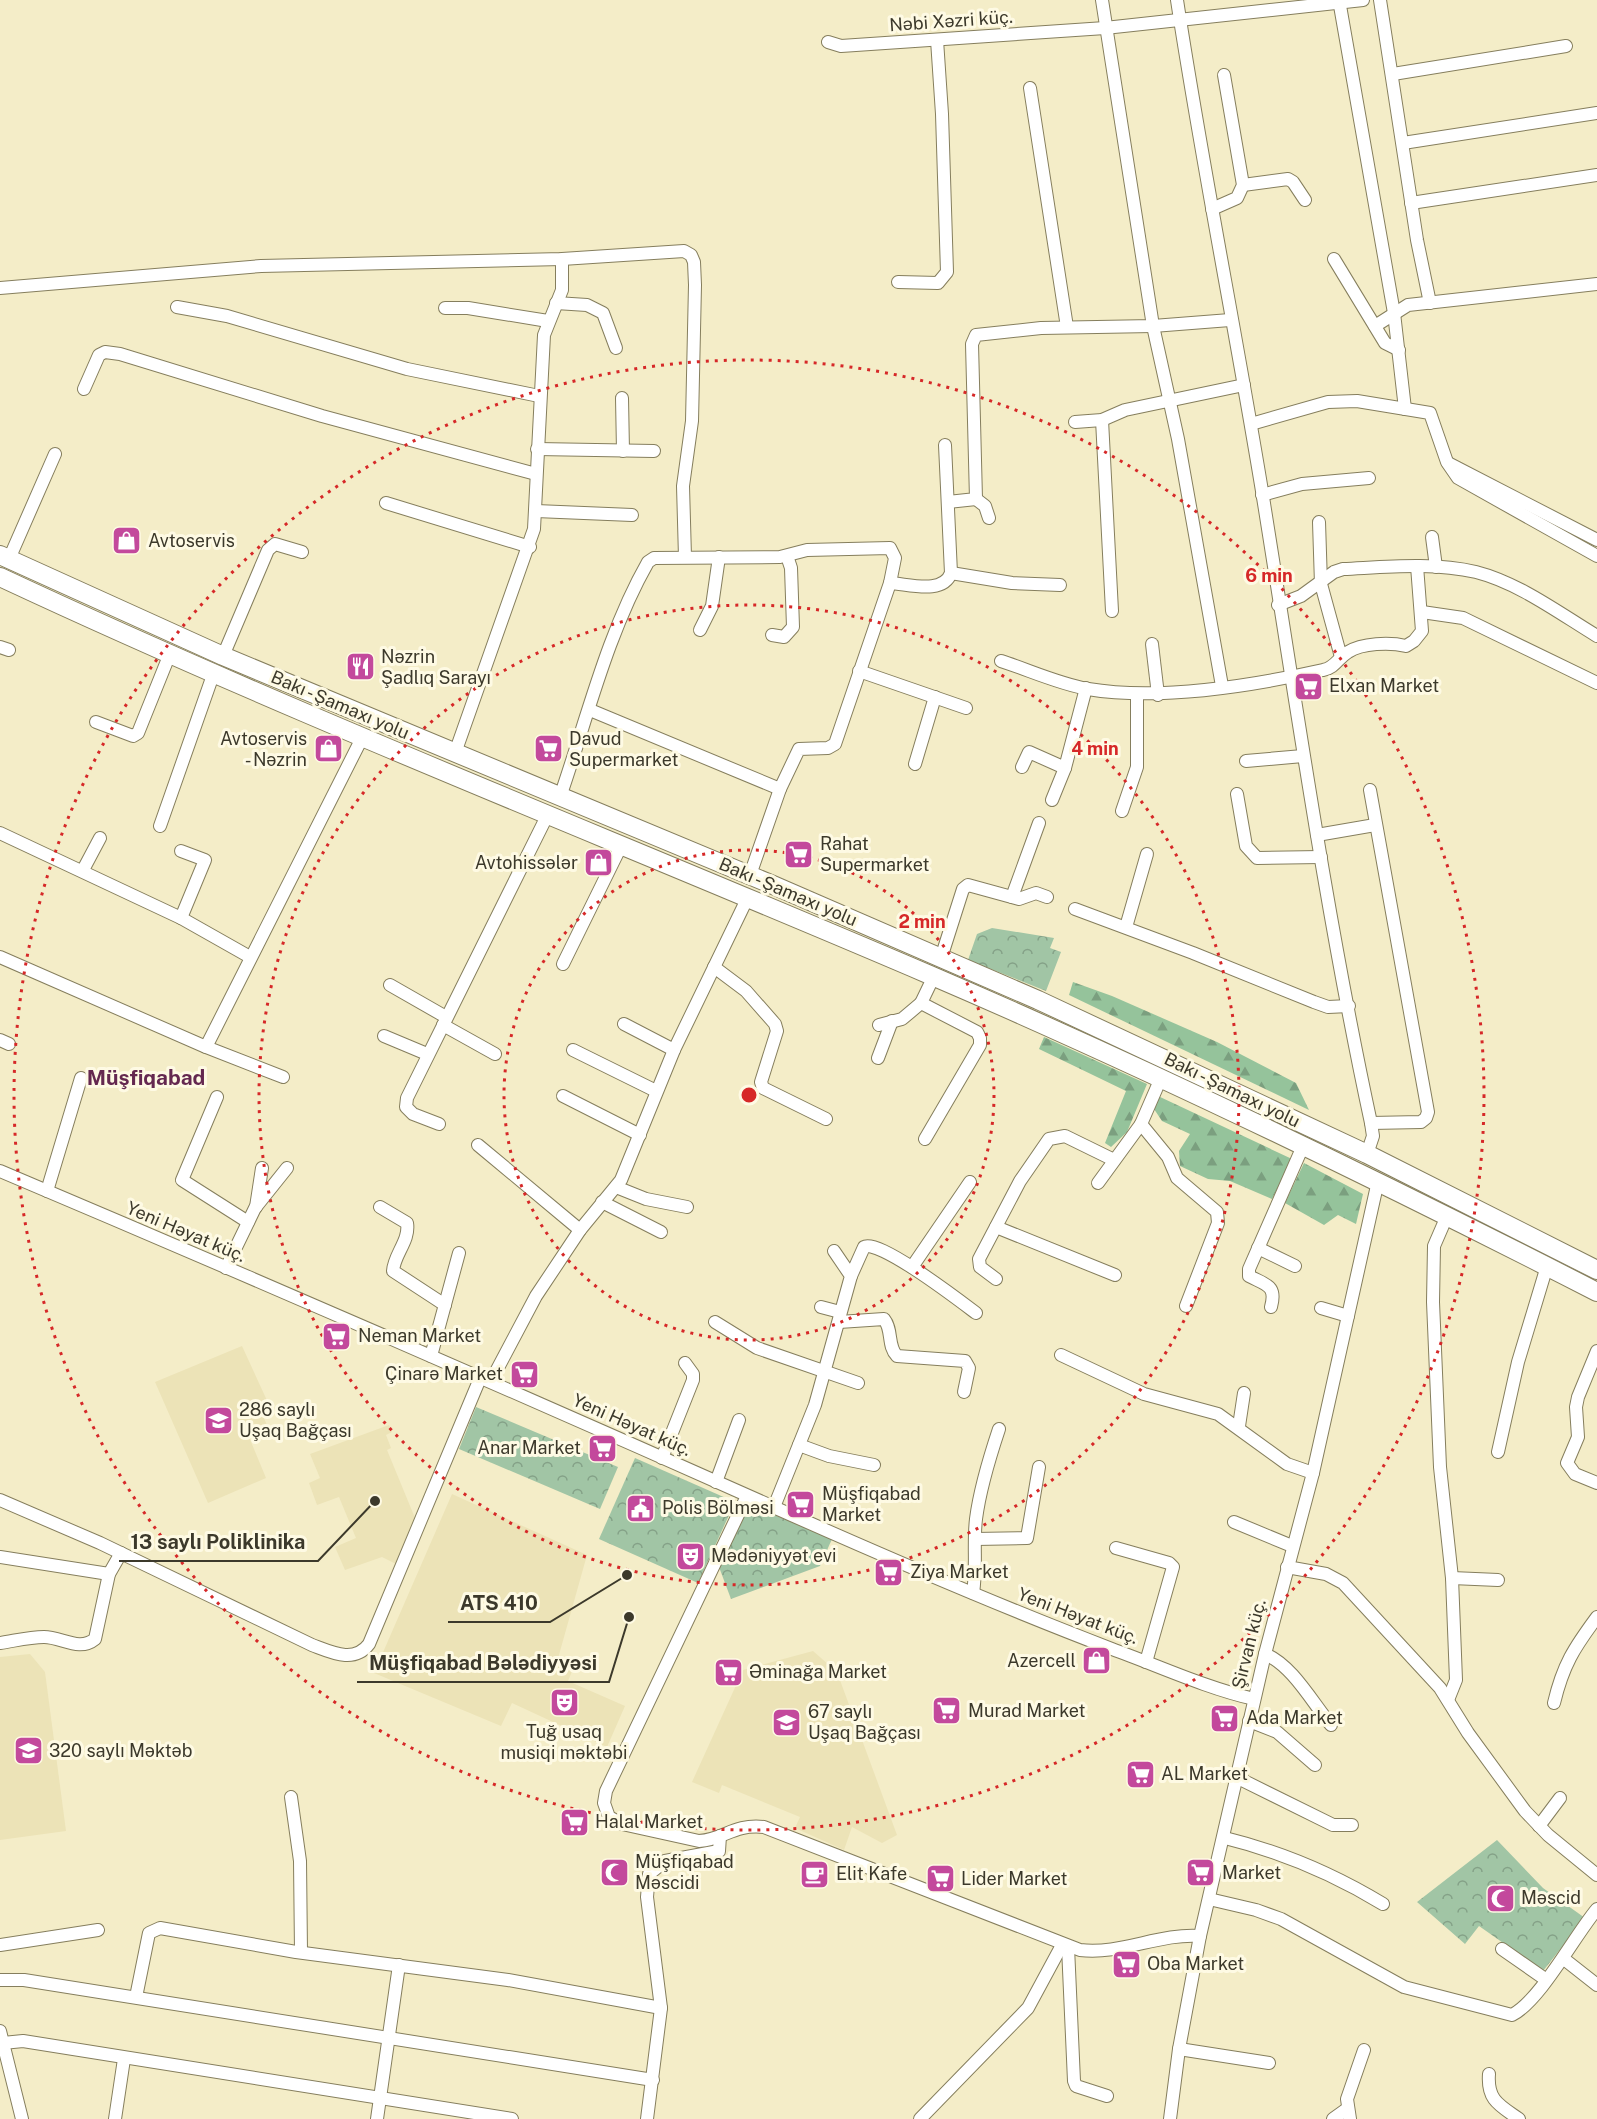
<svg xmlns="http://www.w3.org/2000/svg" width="1597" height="2119" font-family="'Public Sans',sans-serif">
<defs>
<pattern id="forest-firs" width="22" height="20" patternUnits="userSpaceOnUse" patternTransform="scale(1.5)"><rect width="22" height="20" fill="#95c39b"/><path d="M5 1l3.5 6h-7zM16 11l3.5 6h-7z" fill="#7b9f7f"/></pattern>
<pattern id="park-crowns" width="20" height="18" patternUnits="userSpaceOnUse" patternTransform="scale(1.5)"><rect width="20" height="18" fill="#a1c5a5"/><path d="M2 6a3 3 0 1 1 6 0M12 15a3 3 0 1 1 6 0" fill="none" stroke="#84a187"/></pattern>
</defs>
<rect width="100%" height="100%" fill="#f4edc8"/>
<g fill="#ece3b7">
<polygon points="242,1346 270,1407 261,1411 269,1430 249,1437 266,1478 208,1503 155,1382"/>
<polygon points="389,1425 392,1432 386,1435 391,1448 387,1450 415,1518 396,1564 382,1557 345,1570 335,1547 356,1538 339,1497 317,1505 309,1483 320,1478 310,1454"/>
<polygon points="452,1494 587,1555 557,1662 573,1669 568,1681 625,1706 607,1747 512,1703 501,1726 374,1673"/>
<polygon points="813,1651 837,1672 897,1835 882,1843 852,1827 844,1850 795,1828 800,1817 722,1785 719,1793 692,1782 743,1670"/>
<polygon points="30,1654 45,1672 66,1831 0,1840 0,1657"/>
</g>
<g fill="url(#forest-firs)">
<polygon points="1073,982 1112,996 1217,1042 1296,1083 1309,1110 1069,995"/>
<polygon points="1044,1037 1147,1084 1127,1132 1111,1147 1105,1143 1126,1091 1039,1049"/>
<polygon points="1158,1096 1292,1159 1272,1199 1230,1181 1208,1179 1180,1166 1179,1151 1190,1134 1162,1121 1154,1109"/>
<polygon points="1304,1163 1363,1194 1356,1224 1338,1215 1324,1225 1285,1203"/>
</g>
<g fill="url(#park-crowns)">
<polygon points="992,928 1054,938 1050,948 1061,952 1046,991 968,960 977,934"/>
<polygon points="476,1407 618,1467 600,1509 459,1449"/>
<polygon points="635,1458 735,1502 698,1583 599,1539"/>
<polygon points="746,1503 832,1539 820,1566 731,1599 719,1567"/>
<polygon points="1497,1840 1543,1888 1585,1918 1543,1971 1479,1926 1465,1944 1417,1902"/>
</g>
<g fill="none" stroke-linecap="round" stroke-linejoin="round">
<defs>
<g id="minor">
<polyline points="1102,0 1153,326 1178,439 1222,686"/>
<path d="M1177 0C1202 164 1235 327 1262 491 1296 702 1326 914 1371 1123L1373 1136 1367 1154"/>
<polyline points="1339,0 1394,313 1405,409"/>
<polyline points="1380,0 1417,240 1430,303"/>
<polyline points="828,42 841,46 1105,28 1363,0"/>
<polyline points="1393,74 1566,46"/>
<polyline points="1030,88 1067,327"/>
<polyline points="1403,143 1597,113"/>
<polyline points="1243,185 1288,179 1293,182 1305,200"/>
<polyline points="1411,203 1597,175"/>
<polyline points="1212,209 1237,198 1243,185 1224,75"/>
<polyline points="1334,259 1385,343 1399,350"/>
<polyline points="898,282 938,283 947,272 942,114 937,40"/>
<polyline points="0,288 261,266 562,259 684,251 691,255 694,262 695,285 692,421 683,486 685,557"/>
<polyline points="556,303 587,305 603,313 616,348"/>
<polyline points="177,307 227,316 407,369 539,396"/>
<polyline points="445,308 468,308 548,321"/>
<polyline points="1375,326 1408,305 1597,284"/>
<polyline points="84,389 99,355 105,352 120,354 322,416 536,474"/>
<polyline points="622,398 623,451"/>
<polyline points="1102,420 1112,611"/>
<polyline points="1075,422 1102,420 1125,410 1244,385"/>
<polyline points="1251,424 1328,402 1357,401 1430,413 1447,462 1458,478 1597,556"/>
<polyline points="537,449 654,451"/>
<polyline points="1448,463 1597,540"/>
<polyline points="1262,495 1302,484 1369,478"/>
<polyline points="976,499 985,506 989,518"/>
<polyline points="948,502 976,499 972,344 976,335 1041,328 1153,326 1230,320"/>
<polyline points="386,503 530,547"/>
<polyline points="536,511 632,515"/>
<polyline points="1319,522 1321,584 1341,657"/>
<polyline points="1432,537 1436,567"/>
<polyline points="9,559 55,454"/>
<polyline points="951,573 1012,583 1060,585"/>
<path d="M890 583C909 584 943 595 951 573L945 445"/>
<path d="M1278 605 1301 596 1334 572 1343 569C1386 567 1433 562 1476 572 1519 583 1559 613 1597 636"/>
<polyline points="1422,612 1463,618 1597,683"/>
<polyline points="700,630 712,606 719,557"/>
<polyline points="772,635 784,637 793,627 791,568 787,556"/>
<polyline points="1152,644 1158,695"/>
<polyline points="0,647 9,650"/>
<polyline points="223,656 268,550 275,544 302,552"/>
<path d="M1001 661C1029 670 1059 684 1088 689 1160 701 1251 686 1323 670 1335 668 1338 658 1348 652 1362 643 1390 642 1406 646L1414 641 1422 631 1417 566"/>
<polyline points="859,671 966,708"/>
<polyline points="590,710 780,789"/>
<polyline points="96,722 133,736 138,733 169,656"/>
<polyline points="455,753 534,529 544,335 562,290 562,259"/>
<polyline points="1246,761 1303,756"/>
<polyline points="915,764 935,697"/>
<polyline points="1022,767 1029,752 1065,768"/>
<polyline points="1370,790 1428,1112 1426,1118 1421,1122 1371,1123"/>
<polyline points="1237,794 1246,846 1257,858 1321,857"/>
<path d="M560 797C587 719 607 634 648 562L654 558 780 557 807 550 890 548 895 558 890 583 835 744 828 748 799 749 780 789 750 875"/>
<polyline points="1052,800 1065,768 1086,688"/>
<polyline points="1122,811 1137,767 1137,695"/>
<polyline points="160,826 213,675"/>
<polyline points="0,833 181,918 250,957"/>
<polyline points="1317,835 1375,825"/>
<polyline points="181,851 205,860 181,918"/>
<polyline points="83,870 100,838"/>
<polyline points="1012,897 1039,823"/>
<polyline points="1075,909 1193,953 1314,1002 1328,1007 1349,1006"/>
<polyline points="1126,927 1147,854"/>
<polyline points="0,957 206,1047 283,1077"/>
<polyline points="941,958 963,889 968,885 1019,899 1036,893 1047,897"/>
<polyline points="563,964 622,844"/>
<polyline points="714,967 746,991 775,1024 777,1031 761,1082 763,1088 826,1119"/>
<polyline points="390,985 446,1017"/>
<polyline points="624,1024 674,1050"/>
<polyline points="443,1025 495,1054"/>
<polyline points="879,1025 902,1019 921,1003"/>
<polyline points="384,1036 427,1054"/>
<polyline points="0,1040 9,1044"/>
<polyline points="206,1047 362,738"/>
<polyline points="573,1050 656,1091"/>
<polyline points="878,1058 892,1021"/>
<polyline points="563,1096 640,1135"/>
<polyline points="217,1097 182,1180 248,1222"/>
<polyline points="439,1124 413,1114 406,1107 407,1098 548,814"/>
<polyline points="1141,1124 1168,1157 1177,1178 1217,1212 1218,1223 1186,1306"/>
<polyline points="925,1139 980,1045 980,1038 977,1032 921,1003 934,976"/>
<polyline points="478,1145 580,1230"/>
<path d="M0 1171C260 1281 520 1394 778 1509 888 1558 999 1606 1112 1649 1159 1666 1206 1688 1254 1699"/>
<polyline points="1098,1183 1141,1124 1161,1078"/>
<polyline points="616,1187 646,1199 687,1207"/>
<polyline points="47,1191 81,1078"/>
<polyline points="602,1202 661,1232"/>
<polyline points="256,1207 262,1168"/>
<path d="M380 1207 407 1223C410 1241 394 1254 393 1271L445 1305"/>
<polyline points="1447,1216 1434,1246 1433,1302 1440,1467 1452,1578 1456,1680 1448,1700"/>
<polyline points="996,1227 1115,1275"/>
<polyline points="1258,1248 1295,1266"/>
<polyline points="912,1267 970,1182"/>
<polyline points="226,1268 255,1208 287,1168"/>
<path d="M851 1276 864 1247C878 1238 960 1301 976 1313"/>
<polyline points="996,1279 980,1267 979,1259 1020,1181 1049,1139 1065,1136 1114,1160"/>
<polyline points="821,1307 840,1312"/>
<path d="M1271 1307C1277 1285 1266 1285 1249 1276V1269L1303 1146"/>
<polyline points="1321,1308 1348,1316"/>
<polyline points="715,1322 757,1348 858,1383"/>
<path d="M839 1322 884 1319C893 1330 887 1346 897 1356L965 1361 969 1368 964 1392"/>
<polyline points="1597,1351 1578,1397 1576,1407 1578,1437 1567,1463 1575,1474 1597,1483"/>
<polyline points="1061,1355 1144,1394 1218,1414 1287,1464 1313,1473"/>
<polyline points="431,1356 459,1253"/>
<polyline points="491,1381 536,1296 580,1230 621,1180 674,1050 748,897"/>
<polyline points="1239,1426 1244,1393"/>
<polyline points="799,1445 829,1456 874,1465"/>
<polyline points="1498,1452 1518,1362 1547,1266"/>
<polyline points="662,1458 693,1380 693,1374 685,1363"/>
<polyline points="716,1482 739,1420"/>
<path d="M747 1496 606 1791 604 1803 609 1817 622 1824 699 1841C726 1839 732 1824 764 1827L1080 1950C1121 1955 1159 1933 1200 1936"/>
<path d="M0 1500 100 1543 312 1645C331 1652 354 1664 369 1644L481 1376"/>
<polyline points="774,1507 815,1405 851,1276 834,1251"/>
<polyline points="1234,1522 1292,1546"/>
<polyline points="975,1539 1027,1538 1039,1467"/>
<polyline points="1116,1548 1169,1563 1173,1567 1146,1662"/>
<polyline points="0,1557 109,1574"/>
<polyline points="1287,1567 1326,1574 1343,1583 1440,1688 1468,1733 1525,1811 1548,1835 1597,1875"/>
<polyline points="1452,1578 1498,1580"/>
<path d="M973 1593C977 1568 973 1544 976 1519 980 1488 989 1459 999 1429"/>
<path d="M0 1643C14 1641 29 1637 44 1637 62 1637 79 1652 95 1639L109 1574 121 1553"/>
<path d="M1265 1654C1292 1665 1312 1702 1331 1725"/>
<path d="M1554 1703C1563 1665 1574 1648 1597 1617"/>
<polyline points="1249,1721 1277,1732 1315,1765"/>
<polyline points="1238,1778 1333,1825 1352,1825"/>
<polyline points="291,1797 300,1861 301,1952"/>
<polyline points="1539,1826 1560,1798"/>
<path d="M1225 1838C1282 1852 1332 1873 1383 1904"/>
<path d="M1209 1899 1256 1910 1281 1919 1404 1987 1512 2015C1540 2001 1575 1935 1597 1909"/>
<polyline points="0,1945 98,1930"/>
<polyline points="1068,1947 1074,2081 1076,2086 1107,2096"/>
<polyline points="1502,1949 1545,1979"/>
<polyline points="1564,1959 1597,1985"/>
<polyline points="0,1980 24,1980 653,2080"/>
<polyline points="136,1997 149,1933 160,1928 296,1952 508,1980 661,2008"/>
<polyline points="0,2031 22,2119"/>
<polyline points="3,2043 23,2041 512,2119"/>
<polyline points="1179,2049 1269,2063"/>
<path d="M1489 2074C1487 2100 1499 2105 1519 2119"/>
<polyline points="115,2119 124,2059"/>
<polyline points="377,2119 399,1965"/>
<polyline points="647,2119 661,2008 647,1897 649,1874 665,1861 719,1851 720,1836"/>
<polyline points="920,2119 1028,2008 1062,1945"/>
<polyline points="1170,2119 1179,2049 1200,1936 1265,1654 1313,1473 1378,1181"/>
<polyline points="1333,2119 1347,2109"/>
<polyline points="1350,2119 1347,2099 1364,2050"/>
</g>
<g id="highway">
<polyline points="0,555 223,656 773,885 1038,1000 1367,1154 1597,1270"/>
<path d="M0 577C306 720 620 842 930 975 1156 1072 1378 1180 1597 1292"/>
</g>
</defs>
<use href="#minor" stroke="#857e5d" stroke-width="14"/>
<use href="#highway" stroke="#857e5d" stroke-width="20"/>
<use href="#minor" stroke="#fff" stroke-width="12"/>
<use href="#highway" stroke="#fff" stroke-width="18"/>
</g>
<g fill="none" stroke="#d62828" stroke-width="3" stroke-dasharray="3 6">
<circle cx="749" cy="1095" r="245"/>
<circle cx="749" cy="1095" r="490"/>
<circle cx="749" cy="1095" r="735"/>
</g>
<defs>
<symbol id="shop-square" viewBox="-11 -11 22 22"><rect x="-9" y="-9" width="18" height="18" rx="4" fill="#c3499c" stroke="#fefae4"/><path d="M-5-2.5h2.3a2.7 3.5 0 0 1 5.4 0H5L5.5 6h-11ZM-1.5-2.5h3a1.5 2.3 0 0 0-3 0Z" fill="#fff"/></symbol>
<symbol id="restaurant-square" viewBox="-11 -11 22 22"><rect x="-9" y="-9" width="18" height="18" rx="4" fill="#c3499c" stroke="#fefae4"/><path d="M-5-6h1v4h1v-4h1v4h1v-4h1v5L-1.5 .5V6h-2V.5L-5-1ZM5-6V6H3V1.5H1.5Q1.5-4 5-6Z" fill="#fff"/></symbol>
<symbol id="supermarket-square" viewBox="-11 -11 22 22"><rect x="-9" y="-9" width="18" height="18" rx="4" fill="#c3499c" stroke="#fefae4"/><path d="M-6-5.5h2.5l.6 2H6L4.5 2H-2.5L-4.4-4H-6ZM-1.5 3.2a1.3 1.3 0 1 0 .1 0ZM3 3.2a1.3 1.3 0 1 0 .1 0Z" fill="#fff"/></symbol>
<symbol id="school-square" viewBox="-11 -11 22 22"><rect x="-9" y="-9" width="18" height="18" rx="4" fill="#c3499c" stroke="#fefae4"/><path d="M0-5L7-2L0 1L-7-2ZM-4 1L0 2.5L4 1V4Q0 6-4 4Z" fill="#fff"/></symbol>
<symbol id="civic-square" viewBox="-11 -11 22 22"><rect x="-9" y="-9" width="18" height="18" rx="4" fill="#c3499c" stroke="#fefae4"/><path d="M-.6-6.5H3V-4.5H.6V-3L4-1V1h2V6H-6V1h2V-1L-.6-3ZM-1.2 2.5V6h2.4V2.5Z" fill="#fff"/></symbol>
<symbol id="theatre-square" viewBox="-11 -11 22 22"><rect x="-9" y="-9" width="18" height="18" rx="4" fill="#c3499c" stroke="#fefae4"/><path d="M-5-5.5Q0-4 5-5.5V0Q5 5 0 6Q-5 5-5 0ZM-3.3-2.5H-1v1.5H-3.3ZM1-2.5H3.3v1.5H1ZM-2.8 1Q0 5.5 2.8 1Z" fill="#fff"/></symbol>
<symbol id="mosque-square" viewBox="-11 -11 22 22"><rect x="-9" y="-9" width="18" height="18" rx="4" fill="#c3499c" stroke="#fefae4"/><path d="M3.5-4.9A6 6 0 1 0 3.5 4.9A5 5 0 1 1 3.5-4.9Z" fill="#fff"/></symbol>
<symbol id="cafe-square" viewBox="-11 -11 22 22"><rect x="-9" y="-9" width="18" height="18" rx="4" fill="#c3499c" stroke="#fefae4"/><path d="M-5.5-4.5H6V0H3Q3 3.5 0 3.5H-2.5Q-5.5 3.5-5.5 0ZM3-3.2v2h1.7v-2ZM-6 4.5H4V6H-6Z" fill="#fff"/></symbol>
</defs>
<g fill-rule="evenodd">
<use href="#shop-square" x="110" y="524" width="33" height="33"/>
<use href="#restaurant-square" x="344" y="650" width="33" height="33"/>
<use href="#supermarket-square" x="1292" y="670" width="33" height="33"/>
<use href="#shop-square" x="312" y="732" width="33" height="33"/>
<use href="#supermarket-square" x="532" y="732" width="33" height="33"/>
<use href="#supermarket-square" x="782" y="838" width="33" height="33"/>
<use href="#shop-square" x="582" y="846" width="33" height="33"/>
<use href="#supermarket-square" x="320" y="1320" width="33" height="33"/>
<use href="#supermarket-square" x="508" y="1358" width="33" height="33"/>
<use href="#school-square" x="202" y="1404" width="33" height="33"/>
<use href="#supermarket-square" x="586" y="1432" width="33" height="33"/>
<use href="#supermarket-square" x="784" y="1488" width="33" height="33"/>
<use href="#civic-square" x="624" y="1492" width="33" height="33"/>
<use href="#theatre-square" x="674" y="1540" width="33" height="33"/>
<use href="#supermarket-square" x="872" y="1556" width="33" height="33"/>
<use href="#shop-square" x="1080" y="1644" width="33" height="33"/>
<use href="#supermarket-square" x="712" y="1656" width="33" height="33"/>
<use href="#theatre-square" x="548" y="1686" width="33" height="33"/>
<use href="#supermarket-square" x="930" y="1694" width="33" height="33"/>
<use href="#supermarket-square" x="1208" y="1702" width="33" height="33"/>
<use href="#school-square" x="770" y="1706" width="33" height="33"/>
<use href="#school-square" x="12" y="1734" width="33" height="33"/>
<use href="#supermarket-square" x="1124" y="1758" width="33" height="33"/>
<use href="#supermarket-square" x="558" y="1806" width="33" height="33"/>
<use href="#mosque-square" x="598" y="1856" width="33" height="33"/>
<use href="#supermarket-square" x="1184" y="1856" width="33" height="33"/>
<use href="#cafe-square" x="798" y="1858" width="33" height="33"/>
<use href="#supermarket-square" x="924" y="1862" width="33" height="33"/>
<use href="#mosque-square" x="1484" y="1882" width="33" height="33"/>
<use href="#supermarket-square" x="1110" y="1948" width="33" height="33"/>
</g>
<g text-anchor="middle" stroke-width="6" stroke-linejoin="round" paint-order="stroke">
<g font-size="18" fill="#3c392b" stroke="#fefae4">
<text transform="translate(951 21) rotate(-4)" y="6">Nəbi Xəzri küç.</text>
<text transform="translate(340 705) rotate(23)" y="6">Bakı - Şamaxı yolu</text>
<text transform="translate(788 892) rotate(23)" y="6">Bakı - Şamaxı yolu</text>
<text transform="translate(1232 1090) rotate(26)" y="6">Bakı - Şamaxı yolu</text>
<text transform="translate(186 1232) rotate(23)" y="6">Yeni Həyat küç.</text>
<text transform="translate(632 1425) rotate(24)" y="6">Yeni Həyat küç.</text>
<text transform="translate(1078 1616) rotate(21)" y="6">Yeni Həyat küç.</text>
<text transform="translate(1249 1644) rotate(-76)" y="6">Şirvan küç.</text>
</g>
<g font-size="18" fill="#3c392b" stroke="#fefae4" text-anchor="start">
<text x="148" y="547">Avtoservis</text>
<text x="381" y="663">Nəzrin<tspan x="381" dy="21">Şadlıq Sarayı</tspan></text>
<text x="1329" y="692">Elxan Market</text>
<text x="307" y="745" text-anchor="end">Avtoservis<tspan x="307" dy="21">- Nəzrin</tspan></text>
<text x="569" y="745">Davud<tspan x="569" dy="21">Supermarket</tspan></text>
<text x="820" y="850">Rahat<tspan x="820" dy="21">Supermarket</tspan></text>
<text x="578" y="869" text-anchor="end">Avtohissələr</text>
<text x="358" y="1342">Neman Market</text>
<text x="503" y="1380" text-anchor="end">Çinarə Market</text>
<text x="239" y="1416">286 saylı<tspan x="239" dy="21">Uşaq Bağçası</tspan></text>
<text x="581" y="1454" text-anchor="end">Anar Market</text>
<text x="822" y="1500">Müşfiqabad<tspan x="822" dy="21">Market</tspan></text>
<text x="662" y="1514">Polis Bölməsi</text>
<text x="711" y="1562">Mədəniyyət evi</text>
<text x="910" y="1578">Ziya Market</text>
<text x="1076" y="1667" text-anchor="end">Azercell</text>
<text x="749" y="1678">Əminağa Market</text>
<text x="968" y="1717">Murad Market</text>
<text x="808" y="1718">67 saylı<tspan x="808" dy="21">Uşaq Bağçası</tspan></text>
<text x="1246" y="1724">Ada Market</text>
<text x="564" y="1738" text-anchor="middle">Tuğ usaq<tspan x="564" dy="21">musiqi məktəbi</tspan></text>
<text x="49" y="1757">320 saylı Məktəb</text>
<text x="1161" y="1780">AL Market</text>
<text x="595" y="1828">Halal Market</text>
<text x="635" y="1868">Müşfiqabad<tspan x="635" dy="21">Məscidi</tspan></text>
<text x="1222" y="1879">Market</text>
<text x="836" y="1880">Elit Kafe</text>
<text x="961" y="1885">Lider Market</text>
<text x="1521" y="1904">Məscid</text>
<text x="1147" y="1970">Oba Market</text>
</g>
<g font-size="21" font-weight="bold" fill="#642850" stroke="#fefae4">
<text x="146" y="1085">Müşfiqabad</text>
</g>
</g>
<circle cx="749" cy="1095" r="9" fill="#d62828" stroke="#fefae4" stroke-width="3"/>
<g font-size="18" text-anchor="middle" font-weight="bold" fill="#d62828" stroke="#fefae4" stroke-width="6" stroke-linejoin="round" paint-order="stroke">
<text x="1269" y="582">6 min</text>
<text x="1095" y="755">4 min</text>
<text x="922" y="928">2 min</text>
</g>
<path fill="none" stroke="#3c392b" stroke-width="2" d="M375 1501L318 1561H119M627 1575L550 1622H448M629 1617L609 1682H357"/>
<g fill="#3c392b" stroke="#fefae4" stroke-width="2">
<circle cx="375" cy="1501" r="6"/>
<circle cx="627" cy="1575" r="6"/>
<circle cx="629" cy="1617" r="6"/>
</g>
<g font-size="20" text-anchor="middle" font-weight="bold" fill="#3c392b" stroke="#fefae4" stroke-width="6" stroke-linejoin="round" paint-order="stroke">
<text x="218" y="1549">13 saylı Poliklinika</text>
<text x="499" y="1610">ATS 410</text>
<text x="483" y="1670">Müşfiqabad Bələdiyyəsi</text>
</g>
</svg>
